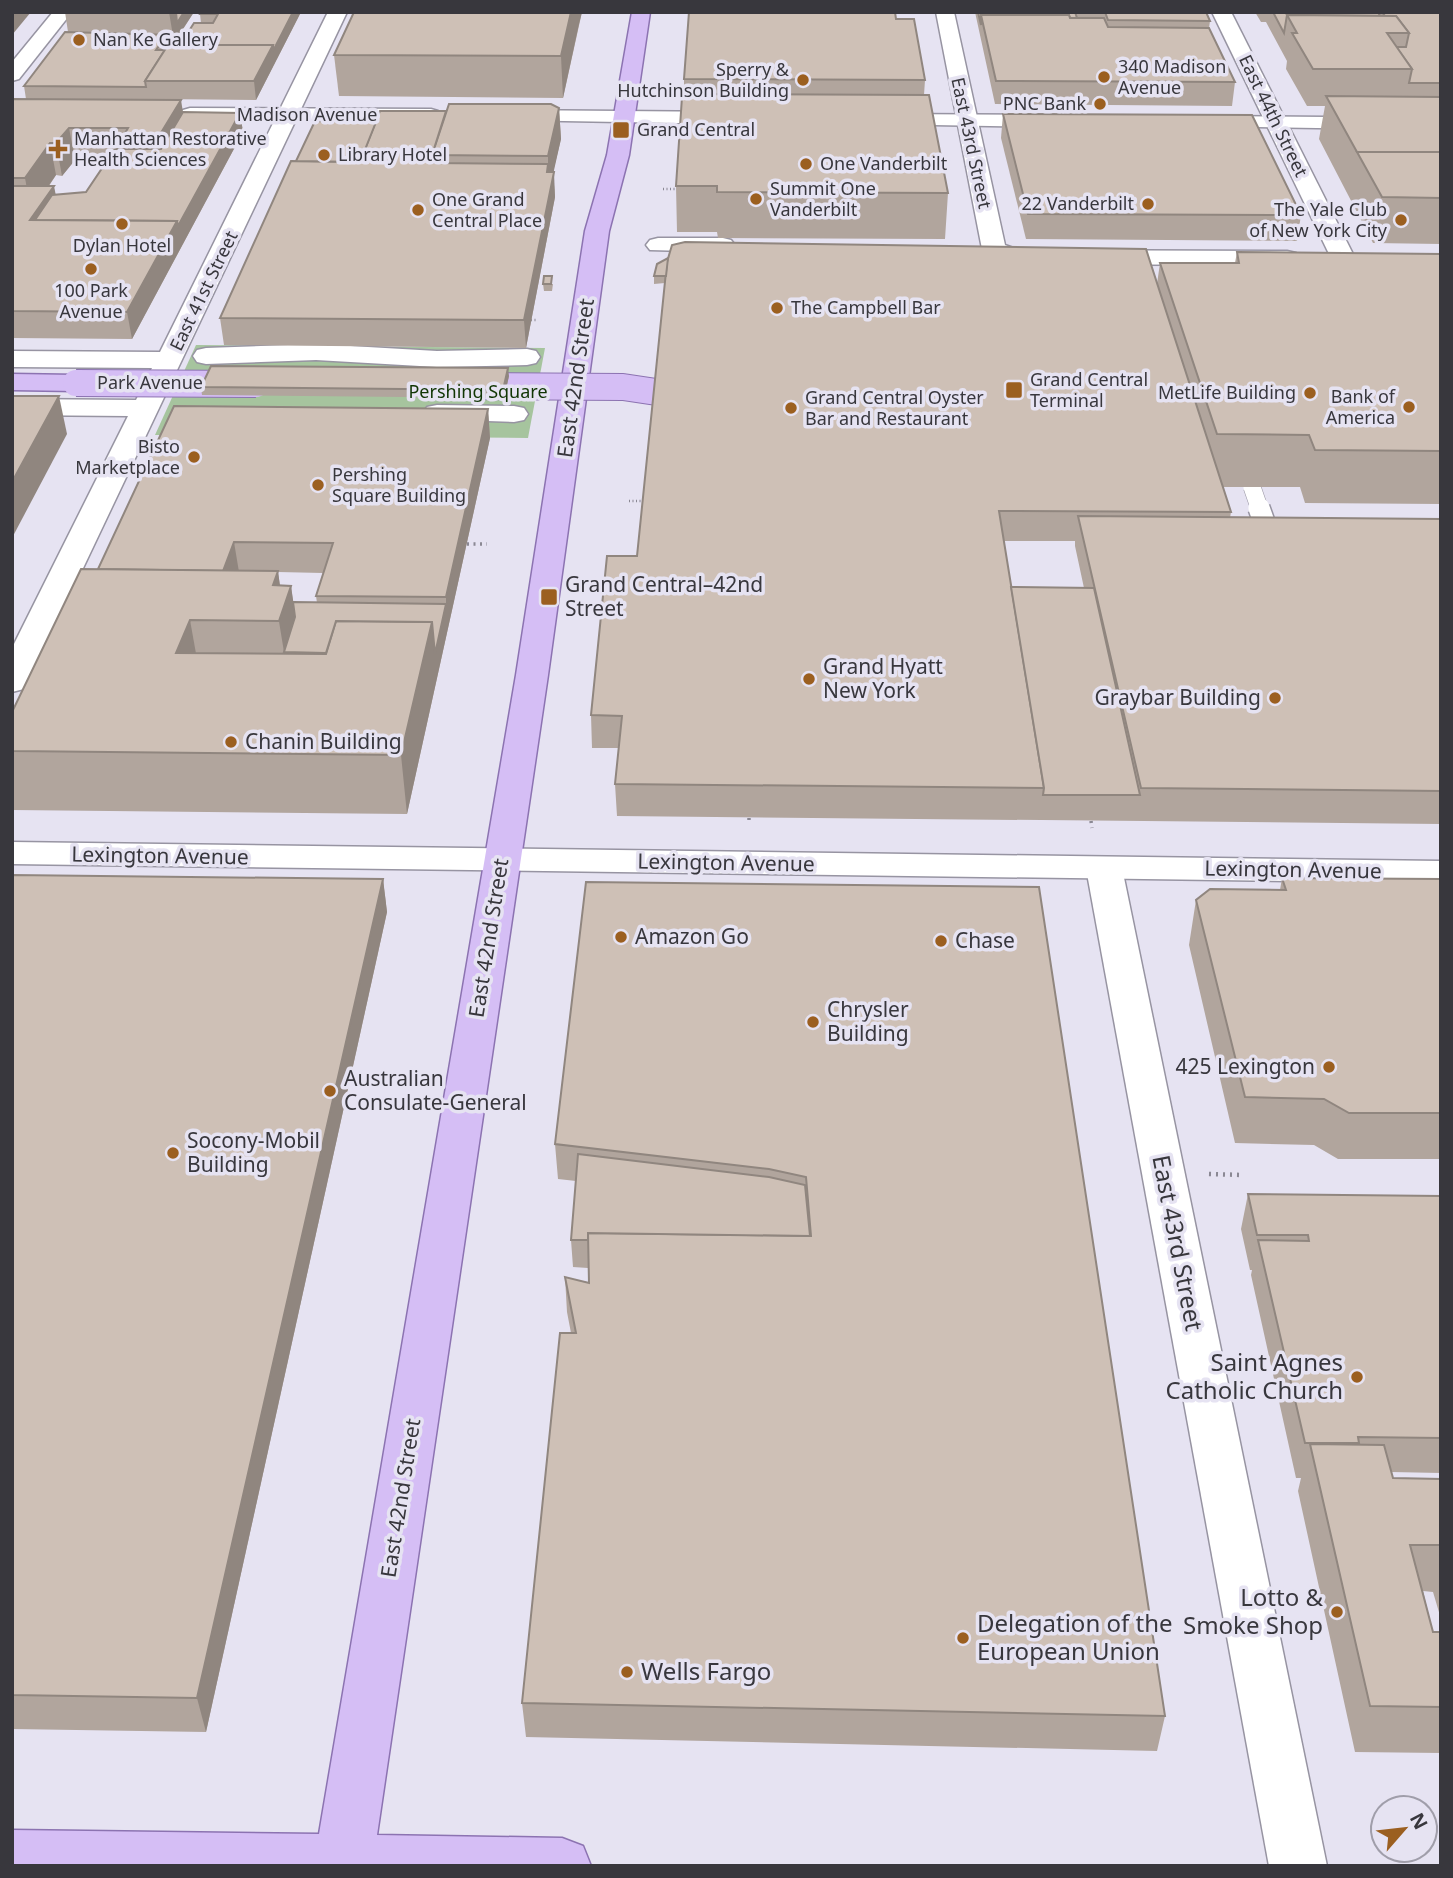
<svg xmlns="http://www.w3.org/2000/svg" width="1453" height="1878" font-family="'Noto Sans',sans-serif">
<rect width="100%" height="100%" fill="#e6e3f2"/>
<polygon fill="#a6c49e" points="196,345 545,348 528,438 155,435"/>
<g fill="none" stroke-linecap="round" stroke-linejoin="round">
<defs>
<g id="street">
<polygon points="53,12 72,12 19,79 12,81 12,62"/>
<polygon points="328,12 347,12 29,682 24,689 12,692 12,648 128,416 12,415 12,399 136,400 152,368 12,367 12,351 160,352"/>
<polygon points="936,12 954,12 1005,245 1019,250 1287,251 1296,253 1299,258 1296,263 1287,265 1017,264 986,254 982,249"/>
<polygon points="1212,12 1231,12 1355,258 1352,263 1343,265 1334,263 1331,258"/>
<polygon points="658,238 723,238 731,240 735,245 731,250 723,252 650,250 646,245 650,240"/>
<polygon points="316,344 437,351 527,349 536,351 540,357 536,363 527,365 437,367 316,360 206,364 197,362 193,356 197,350 206,348"/>
<polygon points="437,405 514,406 524,408 528,414 524,420 514,422 427,419 423,413 427,407"/>
<polygon points="1104,857 1117,860 1122,868 1327,1866 1269,1866 1086,868 1091,860"/>
</g>
<g id="secondary">
<polygon points="190,108 431,109 438,111 442,115 438,119 431,121 183,118 179,114 183,110"/>
<polygon points="508,110 732,112 739,114 743,118 739,122 732,124 501,120 497,116 501,112"/>
<polygon points="883,114 1054,115 1061,117 1065,121 1061,125 1054,127 876,124 872,120 876,116"/>
<polygon points="1201,116 1441,118 1441,130 1194,126 1190,122 1194,118"/>
<polygon points="12,842 1441,861 1441,883 12,864"/>
</g>
<g id="primary">
<polygon points="632,12 650,12 629,155 609,231 548,675 377,1835 562,1838 583,1846 591,1866 12,1866 12,1830 319,1834 516,675 585,231 607,155"/>
<polygon points="12,374 76,375 85,377 89,383 85,389 76,391 12,390"/>
</g>
</defs>
<use href="#street" stroke="#9794a2" stroke-width="3"/>
<use href="#secondary" stroke="#9794a2" stroke-width="3"/>
<use href="#primary" stroke="#8c73b1" stroke-width="3"/>
<g stroke="#8a8893" stroke-width="2.5" stroke-dasharray="1 2.5" stroke-linecap="butt">
<polyline points="663,189 679,189"/>
<polyline points="531,320 536,320"/>
<polyline points="629,501 648,501"/>
</g>
<g stroke="#8a8893" stroke-width="3.5" stroke-dasharray="2 4.5" stroke-linecap="butt">
<polyline points="467,544 487,544"/>
<polyline points="749,818 749,823"/>
<polyline points="1091,821 1092,828"/>
</g>
<polyline stroke="#8a8893" stroke-width="4.5" stroke-dasharray="2 5" stroke-linecap="butt" points="1209,1174 1243,1175"/>
<use href="#street" fill="#fff" fill-rule="evenodd"/>
<use href="#secondary" fill="#fff" fill-rule="evenodd"/>
<use href="#primary" fill="#d5bef5" fill-rule="evenodd"/>
<defs>
<polyline id="lane-bridge-far1" points="1252,487 1260,510"/>
<polyline id="lane-bridge" points="1259,508 1264,522"/>
<g id="primary-bridge">
<polyline points="76,383 256,384"/>
<polyline points="453,386 623,387 683,396 693,402 697,413"/>
</g>
</defs>
<use href="#lane-bridge-far1" stroke="#9794a2" stroke-width="18" stroke-linecap="butt"/>
<use href="#lane-bridge" stroke="#9794a2" stroke-width="24" stroke-linecap="butt"/>
<use href="#primary-bridge" stroke="#8c73b1" stroke-width="28" stroke-linecap="butt"/>
<use href="#lane-bridge-far1" stroke="#fff" stroke-width="17"/>
<use href="#lane-bridge" stroke="#fff" stroke-width="21"/>
<use href="#primary-bridge" stroke="#d5bef5" stroke-width="26"/>
</g>
<g fill="#b1a59d" fill-rule="evenodd">
<path d="M65 12H194L180 34H187L201 23 200 14 201 12H301L256 100 157 99 183 112 240 113 243 132 132 339 12 338V99H26L24 86 68 32ZM75 160H107L86 192 56 195 49 186 56 175 62 176Z"/>
<polygon points="354,12 582,12 563,98 339,96 334,55"/>
<polygon points="975,12 1206,12 1210,21 1209,28 1235,82 1232,106 995,104"/>
<polygon points="1255,12 1441,12 1441,244 1373,243 1319,139 1325,106 1307,106 1286,69 1287,61 1266,22 1261,22"/>
<polygon points="896,19 925,80 924,95 948,193 945,239 718,238 717,232 677,232 676,186 684,97 684,79"/>
<polygon points="559,108 561,139 553,172 555,197 526,348 224,345 220,318 296,161 376,122 446,111"/>
<polygon points="1003,114 1301,215 1297,241 1026,239 1001,138"/>
<path d="M1237 252 1441 254V504L1305 503 1300 487H1223L1231 512 1230 518 1441 519V824L617 816 615 784 619 748H592L591 715 637 556 665 283 654 284V276L1157 284 1160 263H1235ZM1004 541H1075V546L1084 588 1011 587Z"/>
<polygon points="543,284 553,284 552,291 544,291"/>
<polygon points="509,376 504,398 202,395 201,387"/>
<path d="M488 409 490 438 407 814 12 810V712L98 569ZM278 572 323 573 316 596 317 603 293 602 291 586H280Z"/>
<polygon points="12,875 383,879 387,912 206,1732 12,1729"/>
<polygon points="1282,878 1441,879 1441,1159 1338,1159 1314,1145 1235,1143 1189,945 1196,900 1280,890"/>
<polygon points="1039,887 1165,1716 1157,1751 526,1737 522,1703 571,1333 567,1312 565,1277 589,1283 588,1268 573,1267 571,1240 576,1181 558,1179 555,1144"/>
<polygon points="1248,1194 1441,1196 1441,1473 1391,1472 1393,1478 1441,1479 1441,1619 1433,1592 1423,1591 1433,1632 1441,1632 1441,1753 1355,1752 1298,1491 1301,1478 1296,1478 1251,1275 1252,1270 1250,1270 1241,1229"/>
</g>
<g fill="#90867f">
<polygon points="13,12 31,12 12,35 12,13"/>
<polygon points="169,12 194,12 169,50 168,43 173,36"/>
<polygon points="293,12 301,12 256,100 254,81 273,45"/>
<polygon points="571,12 579,12 579,24 563,98 561,56"/>
<polygon points="579,12 582,12 579,24"/>
<polygon points="181,100 186,131 164,168 159,136"/>
<polygon points="559,108 561,139 550,188 547,172 548,164 548,156"/>
<polygon points="240,113 243,132 132,339 127,312 177,221"/>
<polygon points="69,128 75,160 62,176 56,143"/>
<polygon points="50,143 56,175 31,211 25,178"/>
<polygon points="554,172 555,197 526,348 524,320"/>
<polygon points="54,186 59,211 49,226 30,220"/>
<polygon points="508,368 509,376 504,398 503,390"/>
<polygon points="59,396 67,434 12,538 12,482"/>
<polygon points="488,409 490,438 407,814 401,755 432,622 446,604 446,597"/>
<polygon points="234,542 239,572 214,595"/>
<polygon points="278,571 283,609 291,586 299,641 284,652 273,585"/>
<polygon points="190,620 200,676 176,653"/>
<polygon points="383,879 387,912 206,1732 197,1698"/>
</g>
<g fill="#cec0b6" stroke="#90867f" stroke-width="2">
<polygon points="176,12 184,12 177,23"/>
<polygon points="201,12 293,12 273,51 273,45 171,45 176,34 187,34 194,23 213,23 218,14 200,14"/>
<polygon points="354,12 571,12 561,56 334,55"/>
<polygon points="689,12 895,12 896,19 914,19 925,80 684,79"/>
<polygon points="978,12 1075,12 1077,18 1070,18 1069,15 981,15 981,25"/>
<polygon points="1105,12 1206,12 1210,21 1108,20"/>
<polygon points="1273,12 1378,12 1380,16 1287,15 1284,33"/>
<polygon points="1382,12 1441,12 1441,83 1409,83 1412,69 1396,47 1406,47 1409,33 1396,16 1385,16"/>
<polygon points="981,15 1069,15 1070,18 1104,18 1108,27 1209,28 1235,82 996,81"/>
<polygon points="1287,15 1396,16 1409,33 1387,33 1412,69 1313,69 1292,33 1297,33"/>
<polygon points="65,32 173,35 168,43 161,43 156,50 165,50 145,81 146,87 24,86"/>
<polygon points="168,45 273,45 254,81 145,81"/>
<polygon points="707,94 929,95 948,193 717,192 717,186 676,186 682,97 707,97"/>
<polygon points="1326,96 1441,97 1441,152 1357,152"/>
<polygon points="12,99 181,100 159,136 124,135 128,128 69,128 56,143 50,143 25,178 12,178"/>
<polygon points="449,104 551,104 559,108 548,156 432,155"/>
<polygon points="380,111 446,111 432,155 433,163 548,164 547,172 554,172 524,320 220,318 291,161 360,162"/>
<polygon points="183,112 240,113 178,226 177,221 35,220 52,195 86,192 115,149 161,149"/>
<polygon points="1003,114 1252,115 1301,215 1028,214"/>
<polygon points="315,121 376,122 360,162 296,161"/>
<polygon points="1357,152 1441,152 1441,198 1382,197"/>
<polygon points="12,186 54,186 30,220 177,221 127,312 12,311"/>
<polygon points="685,242 1146,249 1231,512 999,511 1044,788 615,784 622,716 591,715 607,556 637,556 667,262 672,245"/>
<polygon points="1237,252 1441,254 1441,451 1315,450 1309,435 1217,434 1160,263 1239,263"/>
<polygon points="668,258 666,276 654,276 657,264"/>
<polygon points="544,276 552,276 551,284 543,284"/>
<polygon points="211,366 508,368 503,390 201,387"/>
<polygon points="12,396 59,396 12,482"/>
<polygon points="174,406 488,409 446,597 316,596 333,543 234,542 223,571 98,569"/>
<polygon points="1078,516 1441,519 1441,791 1141,788"/>
<polygon points="81,569 278,571 273,585 291,586 279,621 190,620 176,653 326,654 336,621 432,622 401,755 12,751 12,712"/>
<polygon points="1011,587 1094,588 1140,795 1043,795 1044,788"/>
<polygon points="293,602 446,604 435,654 432,622 336,621 326,653 284,652 295,617"/>
<polygon points="12,875 383,879 197,1698 12,1695"/>
<polygon points="1282,878 1441,879 1441,1113 1349,1113 1324,1099 1245,1097 1196,900 1210,889 1286,890"/>
<polygon points="586,882 1039,887 1165,1716 522,1703 560,1333 576,1333 565,1277 589,1283 588,1233 811,1236 806,1177 769,1169 555,1144"/>
<polygon points="578,1154 769,1177 805,1185 810,1236 588,1233 588,1240 571,1240"/>
<polygon points="1248,1194 1441,1196 1441,1438 1358,1437 1359,1443 1305,1443 1258,1240 1309,1241 1308,1235 1257,1235"/>
<polygon points="1310,1444 1384,1445 1393,1478 1441,1479 1441,1545 1410,1545 1433,1632 1441,1632 1441,1707 1370,1706"/>
</g>
<g fill="#9b5f20" stroke="#e6e3f2" stroke-width="2.5">
<circle cx="79" cy="40" r="7"/>
<circle cx="1104" cy="77" r="7"/>
<circle cx="803" cy="80" r="7"/>
<circle cx="1100" cy="104" r="7"/>
<rect x="612" y="121" width="18" height="18" rx="3.5"/>
<path d="M54.5 138.5h7v7h7v7h-7v7h-7v-7h-7v-7h7z"/>
<circle cx="324" cy="155" r="7"/>
<circle cx="806" cy="164" r="7"/>
<circle cx="756" cy="199" r="7"/>
<circle cx="1148" cy="204" r="7"/>
<circle cx="418" cy="210" r="7"/>
<circle cx="1401" cy="220" r="7"/>
<circle cx="122" cy="224" r="7"/>
<circle cx="91" cy="269" r="7"/>
<circle cx="777" cy="308" r="7"/>
<rect x="1005" y="381" width="18" height="18" rx="3.5"/>
<circle cx="1310" cy="393" r="7"/>
<circle cx="1409" cy="407" r="7"/>
<circle cx="791" cy="408" r="7"/>
<circle cx="194" cy="457" r="7"/>
<circle cx="318" cy="485" r="7"/>
<rect x="540" y="588" width="18" height="18" rx="3.5"/>
<circle cx="809" cy="679" r="7"/>
<circle cx="1275" cy="698" r="7"/>
<circle cx="231" cy="742" r="7"/>
<circle cx="621" cy="937" r="7"/>
<circle cx="941" cy="941" r="7"/>
<circle cx="813" cy="1022" r="7"/>
<circle cx="1329" cy="1067" r="7"/>
<circle cx="330" cy="1091" r="7"/>
<circle cx="173" cy="1153" r="7"/>
<circle cx="1357" cy="1377" r="7"/>
<circle cx="1337" cy="1612" r="7"/>
<circle cx="963" cy="1638" r="7"/>
<circle cx="627" cy="1672" r="7"/>
</g>
<g text-anchor="middle" stroke-width="7" stroke-linejoin="round" paint-order="stroke">
<g font-size="18" fill="#38373d" stroke="#e6e3f2" text-anchor="start">
<text x="93" y="46">Nan Ke Gallery</text>
<text x="1118" y="73">340 Madison<tspan x="1118" dy="21">Avenue</tspan></text>
<text x="789" y="76" text-anchor="end">Sperry &amp;<tspan x="789" dy="21">Hutchinson Building</tspan></text>
<text x="1086" y="110" text-anchor="end">PNC Bank</text>
<text x="637" y="136">Grand Central</text>
<text x="74" y="145">Manhattan Restorative<tspan x="74" dy="21">Health Sciences</tspan></text>
<text x="338" y="161">Library Hotel</text>
<text x="820" y="170">One Vanderbilt</text>
<text x="770" y="195">Summit One<tspan x="770" dy="21">Vanderbilt</tspan></text>
<text x="432" y="206">One Grand<tspan x="432" dy="21">Central Place</tspan></text>
<text x="1134" y="210" text-anchor="end">22 Vanderbilt</text>
<text x="1387" y="216" text-anchor="end">The Yale Club<tspan x="1387" dy="21">of New York City</tspan></text>
<text x="122" y="252" text-anchor="middle">Dylan Hotel</text>
<text x="91" y="297" text-anchor="middle">100 Park<tspan x="91" dy="21">Avenue</tspan></text>
<text x="791" y="314">The Campbell Bar</text>
<text x="1030" y="386">Grand Central<tspan x="1030" dy="21">Terminal</tspan></text>
<text x="1296" y="399" text-anchor="end">MetLife Building</text>
<text x="1395" y="403" text-anchor="end">Bank of<tspan x="1395" dy="21">America</tspan></text>
<text x="805" y="404">Grand Central Oyster<tspan x="805" dy="21">Bar and Restaurant</tspan></text>
<text x="180" y="453" text-anchor="end">Bisto<tspan x="180" dy="21">Marketplace</tspan></text>
<text x="332" y="481">Pershing<tspan x="332" dy="21">Square Building</tspan></text>
</g>
<g font-size="18" fill="#38373d" stroke="#e6e3f2">
<text x="307" y="121">Madison Avenue</text>
<text transform="translate(1273 116) rotate(64)" y="6">East 44th Street</text>
<text transform="translate(971 143) rotate(78)" y="6">East 43rd Street</text>
<text transform="translate(204 291) rotate(-64)" y="6">East 41st Street</text>
<text x="150" y="389">Park Avenue</text>
</g>
<g font-size="18" fill="#103503" stroke="#e6e3f2">
<text x="478" y="398">Pershing Square</text>
</g>
<g font-size="21" fill="#38373d" stroke="#e6e3f2">
<text transform="translate(576 378) rotate(-82)" y="7">East 42nd Street</text>
<text transform="translate(160 856) rotate(1)" y="7">Lexington Avenue</text>
<text transform="translate(726 863) rotate(1)" y="7">Lexington Avenue</text>
<text transform="translate(1293 870) rotate(1)" y="7">Lexington Avenue</text>
<text transform="translate(489 938) rotate(-81)" y="7">East 42nd Street</text>
<text transform="translate(401 1498) rotate(-81)" y="7">East 42nd Street</text>
</g>
<g font-size="21" fill="#38373d" stroke="#e6e3f2" text-anchor="start">
<text x="565" y="592">Grand Central–42nd<tspan x="565" dy="24">Street</tspan></text>
<text x="823" y="674">Grand Hyatt<tspan x="823" dy="24">New York</tspan></text>
<text x="1261" y="705" text-anchor="end">Graybar Building</text>
<text x="245" y="749">Chanin Building</text>
<text x="635" y="944">Amazon Go</text>
<text x="955" y="948">Chase</text>
<text x="827" y="1017">Chrysler<tspan x="827" dy="24">Building</tspan></text>
<text x="1315" y="1074" text-anchor="end">425 Lexington</text>
<text x="344" y="1086">Australian<tspan x="344" dy="24">Consulate-General</tspan></text>
<text x="187" y="1148">Socony-Mobil<tspan x="187" dy="24">Building</tspan></text>
</g>
<g font-size="24" fill="#38373d" stroke="#e6e3f2">
<text transform="translate(1177 1243) rotate(79)" y="8">East 43rd Street</text>
</g>
<g font-size="24" fill="#38373d" stroke="#e6e3f2" text-anchor="end">
<text x="1343" y="1371">Saint Agnes<tspan x="1343" dy="28">Catholic Church</tspan></text>
<text x="1323" y="1606">Lotto &amp;<tspan x="1323" dy="28">Smoke Shop</tspan></text>
<text x="977" y="1632" text-anchor="start">Delegation of the<tspan x="977" dy="28">European Union</tspan></text>
<text x="641" y="1680" text-anchor="start">Wells Fargo</text>
</g>
</g>
<rect width="1453" height="1878" fill="none" stroke="#38373d" stroke-width="28"/>
<g transform="translate(1404 1829) rotate(62)"><circle r="33" fill="#e6e3f2" stroke="#a09eaa" stroke-width="2"/>
<path d="M0-5L12 26L0 18L-12 26Z" fill="#9b5f20"/>
<text y="-10" font-size="19" font-weight="bold" text-anchor="middle" fill="#38373d">N</text>
</g>
</svg>
